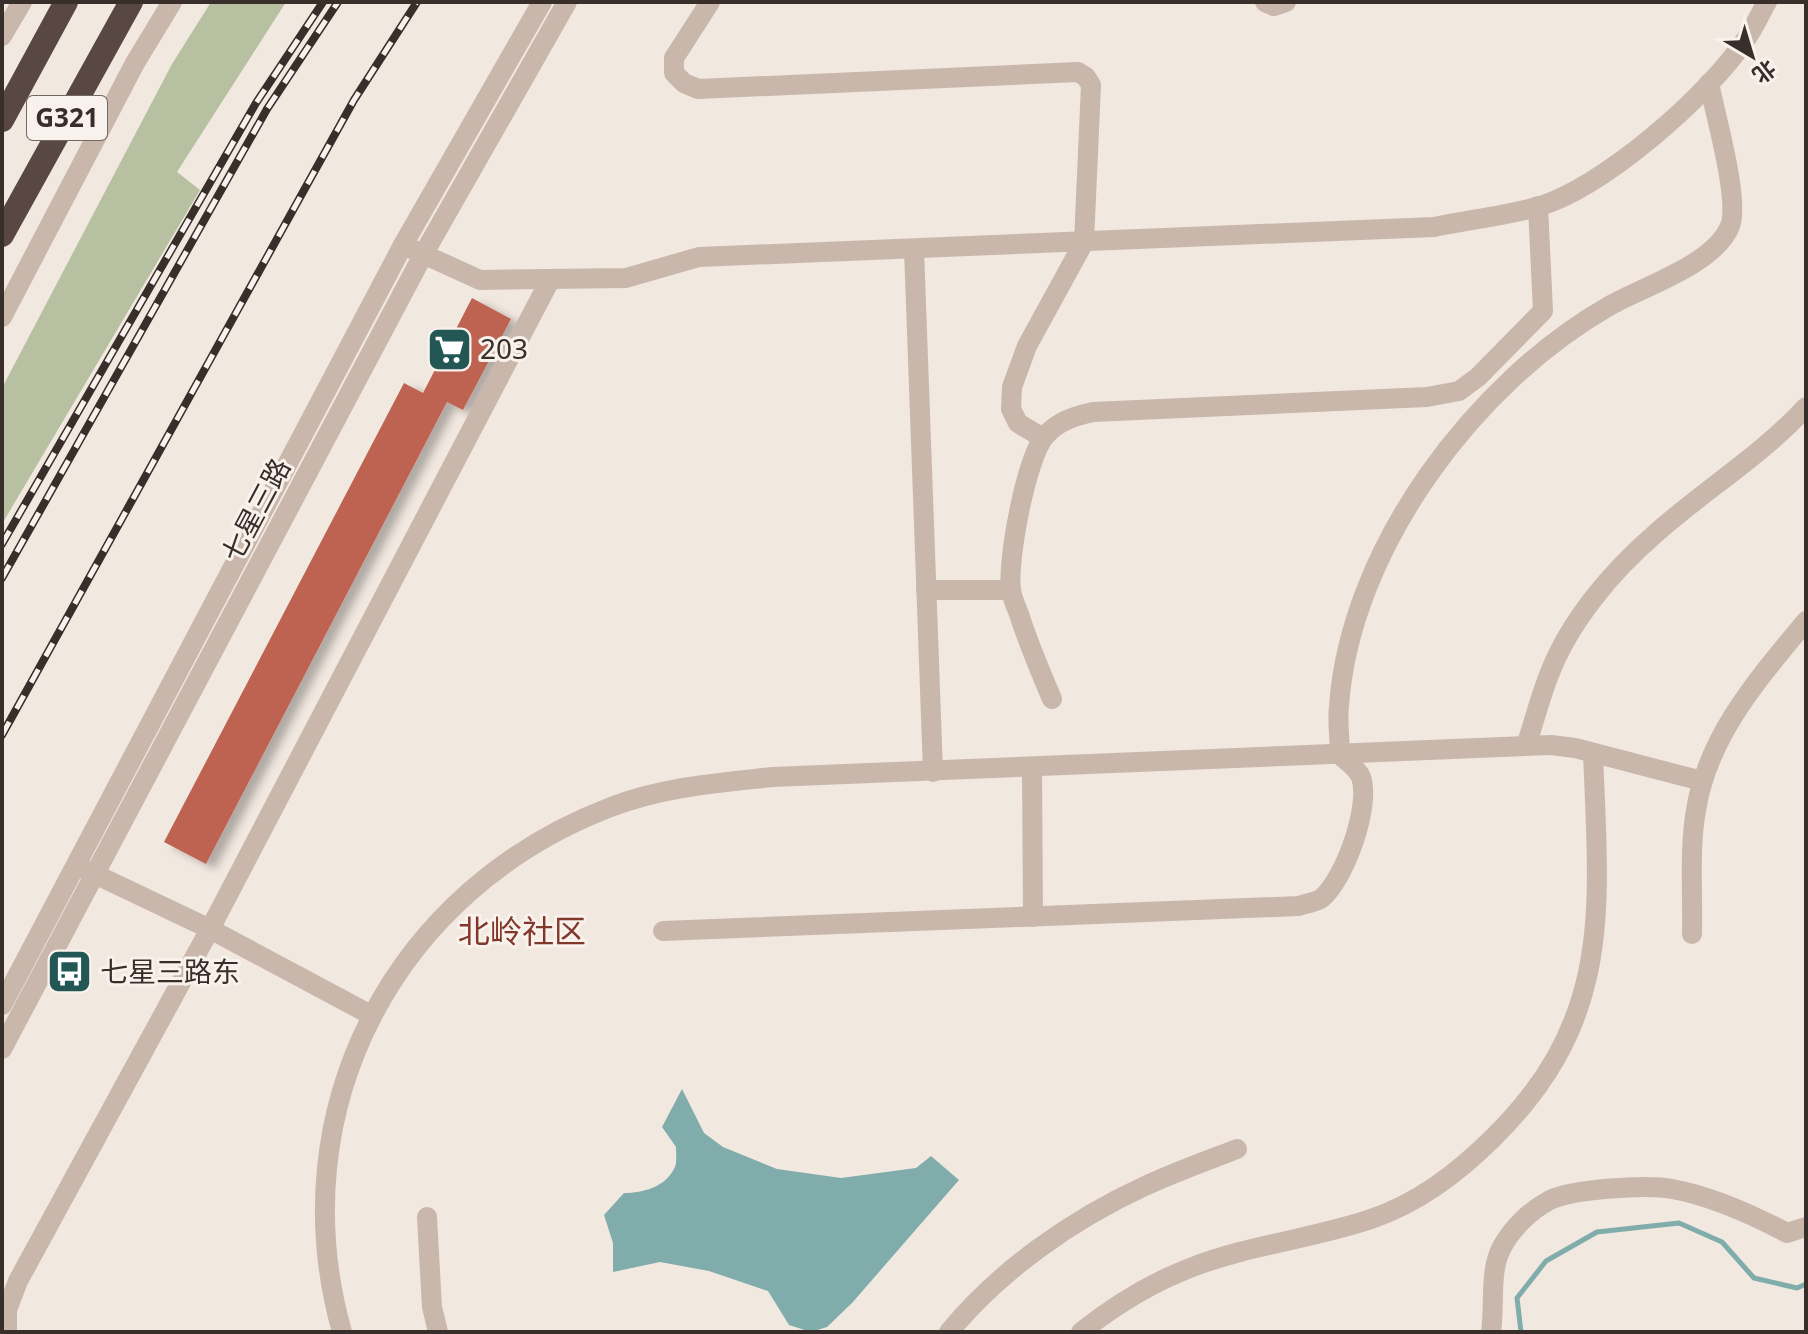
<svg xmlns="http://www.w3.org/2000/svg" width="1808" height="1334" font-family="'Noto Sans','Noto Sans SC',sans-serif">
<defs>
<filter id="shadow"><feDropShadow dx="9" dy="5" stdDeviation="4" flood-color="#0004"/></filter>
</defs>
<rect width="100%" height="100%" fill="#f1e8e0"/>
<polygon fill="#b7c0a0" points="211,2 286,2 177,172 200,190 2,524 2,388 172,64"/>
<path fill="#80adab" d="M682 1089 704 1133 723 1147 777 1169 841 1178 916 1168 931 1156 959 1180 852 1303 827 1327 811 1332 789 1325 768 1291 709 1271 660 1262 613 1272V1243L604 1215 624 1193C643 1193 666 1187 675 1167 677 1162 676 1152 676 1147L662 1127Z"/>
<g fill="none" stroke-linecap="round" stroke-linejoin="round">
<polyline stroke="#80adab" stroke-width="5" points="1521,1332 1517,1298 1546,1261 1597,1232 1679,1223 1722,1242 1754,1278 1797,1288 1806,1284"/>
</g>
<polygon fill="#be6451" filter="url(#shadow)" points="472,298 511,319 463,410 447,402 206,864 164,842 404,383 423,393"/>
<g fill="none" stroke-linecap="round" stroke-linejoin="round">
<g stroke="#c9b7ac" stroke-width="20">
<polyline points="710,2 674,58 674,73 684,83 698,89 1078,72 1086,77 1091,85 1084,242 1027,346 1012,387 1011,409 1018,423 1043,438"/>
<polyline points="1265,2 1274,6 1286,2"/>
<polyline points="2,36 22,2"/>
<path d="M403 245 480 280 626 278 699 257 1434 227C1468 220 1504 216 1537 207 1603 188 1708 96 1746 39 1754 28 1760 14 1767 2"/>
<polyline points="914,249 933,772"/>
<polyline points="2,317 135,63 172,2"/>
<polyline points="926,590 1011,590"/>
<path d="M1052 699C1040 671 1028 643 1019 614 1016 606 1012 598 1011 590 1007 561 1026 458 1045 436 1058 421 1075 416 1093 412L1427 397 1459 391 1478 377 1543 311 1538 206"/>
<path d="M1526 746C1534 722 1540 698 1549 675 1569 622 1612 571 1655 534 1704 490 1761 456 1806 407"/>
<polyline points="1032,768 1033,917"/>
<polyline points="82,868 210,929 371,1015"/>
<path d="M663 931 1299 906C1307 903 1317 902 1322 898 1345 878 1371 806 1361 777 1357 768 1347 761 1340 755 1340 739 1337 722 1339 706 1350 548 1476 381 1611 305 1645 286 1715 264 1730 226 1740 200 1715 114 1709 83"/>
<path d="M1692 934C1693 895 1689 849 1696 810 1708 735 1759 678 1806 621"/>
<polyline points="2,1005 403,245 542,2"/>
<polyline points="2,1049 423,255 567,2"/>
<polyline points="427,1217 432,1307 438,1332"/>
<polyline points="7,1332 7,1310 18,1281 210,929 550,280"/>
<path d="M342 1332C279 1109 395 889 611 807 663 787 717 783 772 777L1551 745 1575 748 1702 781"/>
<path d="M949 1332C1000 1270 1073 1219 1145 1186 1175 1172 1206 1161 1237 1149"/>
<path d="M1081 1332C1114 1306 1151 1283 1190 1268 1248 1245 1312 1239 1371 1219 1418 1203 1456 1174 1491 1140 1614 1020 1599 910 1593 753"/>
<path d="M1491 1332C1495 1306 1489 1270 1502 1247 1512 1228 1531 1210 1550 1200 1573 1189 1647 1184 1672 1189 1712 1196 1751 1214 1787 1233L1806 1227"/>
</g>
<g stroke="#584742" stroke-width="24">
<polyline points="2,120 66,2"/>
<polyline points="2,235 131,2"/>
</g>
<defs>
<g id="rail">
<polyline points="2,544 256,103 323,2"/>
<polyline points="2,578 267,109 338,2"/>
<polyline points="2,735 354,100 417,2"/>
</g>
</defs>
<use href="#rail" stroke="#382e2a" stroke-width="8"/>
<use href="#rail" stroke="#f9f2ec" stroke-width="5" stroke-dasharray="15" stroke-linecap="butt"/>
</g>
<defs>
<symbol id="supermarket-square" viewBox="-11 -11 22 22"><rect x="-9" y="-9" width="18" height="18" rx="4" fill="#225756" stroke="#f9f2ec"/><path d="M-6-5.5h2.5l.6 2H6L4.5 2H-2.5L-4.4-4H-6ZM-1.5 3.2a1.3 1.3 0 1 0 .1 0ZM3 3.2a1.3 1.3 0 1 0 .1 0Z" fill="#fff"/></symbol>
<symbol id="bus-square" viewBox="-11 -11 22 22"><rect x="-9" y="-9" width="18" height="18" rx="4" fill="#225756" stroke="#f9f2ec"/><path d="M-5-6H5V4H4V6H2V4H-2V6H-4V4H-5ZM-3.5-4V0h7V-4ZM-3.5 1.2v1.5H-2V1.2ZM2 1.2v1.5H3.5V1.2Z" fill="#fff"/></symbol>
</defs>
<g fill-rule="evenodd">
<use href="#supermarket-square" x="424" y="324" width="51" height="51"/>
<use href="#bus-square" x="44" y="946" width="51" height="51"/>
</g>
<g text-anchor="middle" stroke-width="6" stroke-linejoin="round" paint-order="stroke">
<rect fill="#f9f2ec" stroke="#726964" stroke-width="2" x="27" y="96" width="80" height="44" rx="6"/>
<g font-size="26" font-weight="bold" fill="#382e2a">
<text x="67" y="127">G321</text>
</g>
<g font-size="28" fill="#382e2a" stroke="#f9f2ec" text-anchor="start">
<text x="480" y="359">203</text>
<text x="100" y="982">七星三路东</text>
</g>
<g font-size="28" fill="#382e2a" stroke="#f9f2ec">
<text transform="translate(256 510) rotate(-62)" y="10">七星三路</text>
</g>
<g font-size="32" fill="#813729" stroke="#f9f2ec">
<text x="522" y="943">北岭社区</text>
</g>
</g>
<rect width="1808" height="1334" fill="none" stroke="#382e2a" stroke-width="8"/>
<g transform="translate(1752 56) rotate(142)" stroke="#f9f2ec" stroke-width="6" paint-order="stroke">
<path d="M0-6L14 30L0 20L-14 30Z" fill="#382e2a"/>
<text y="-12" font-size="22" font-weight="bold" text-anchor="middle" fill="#382e2a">北</text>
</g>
</svg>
